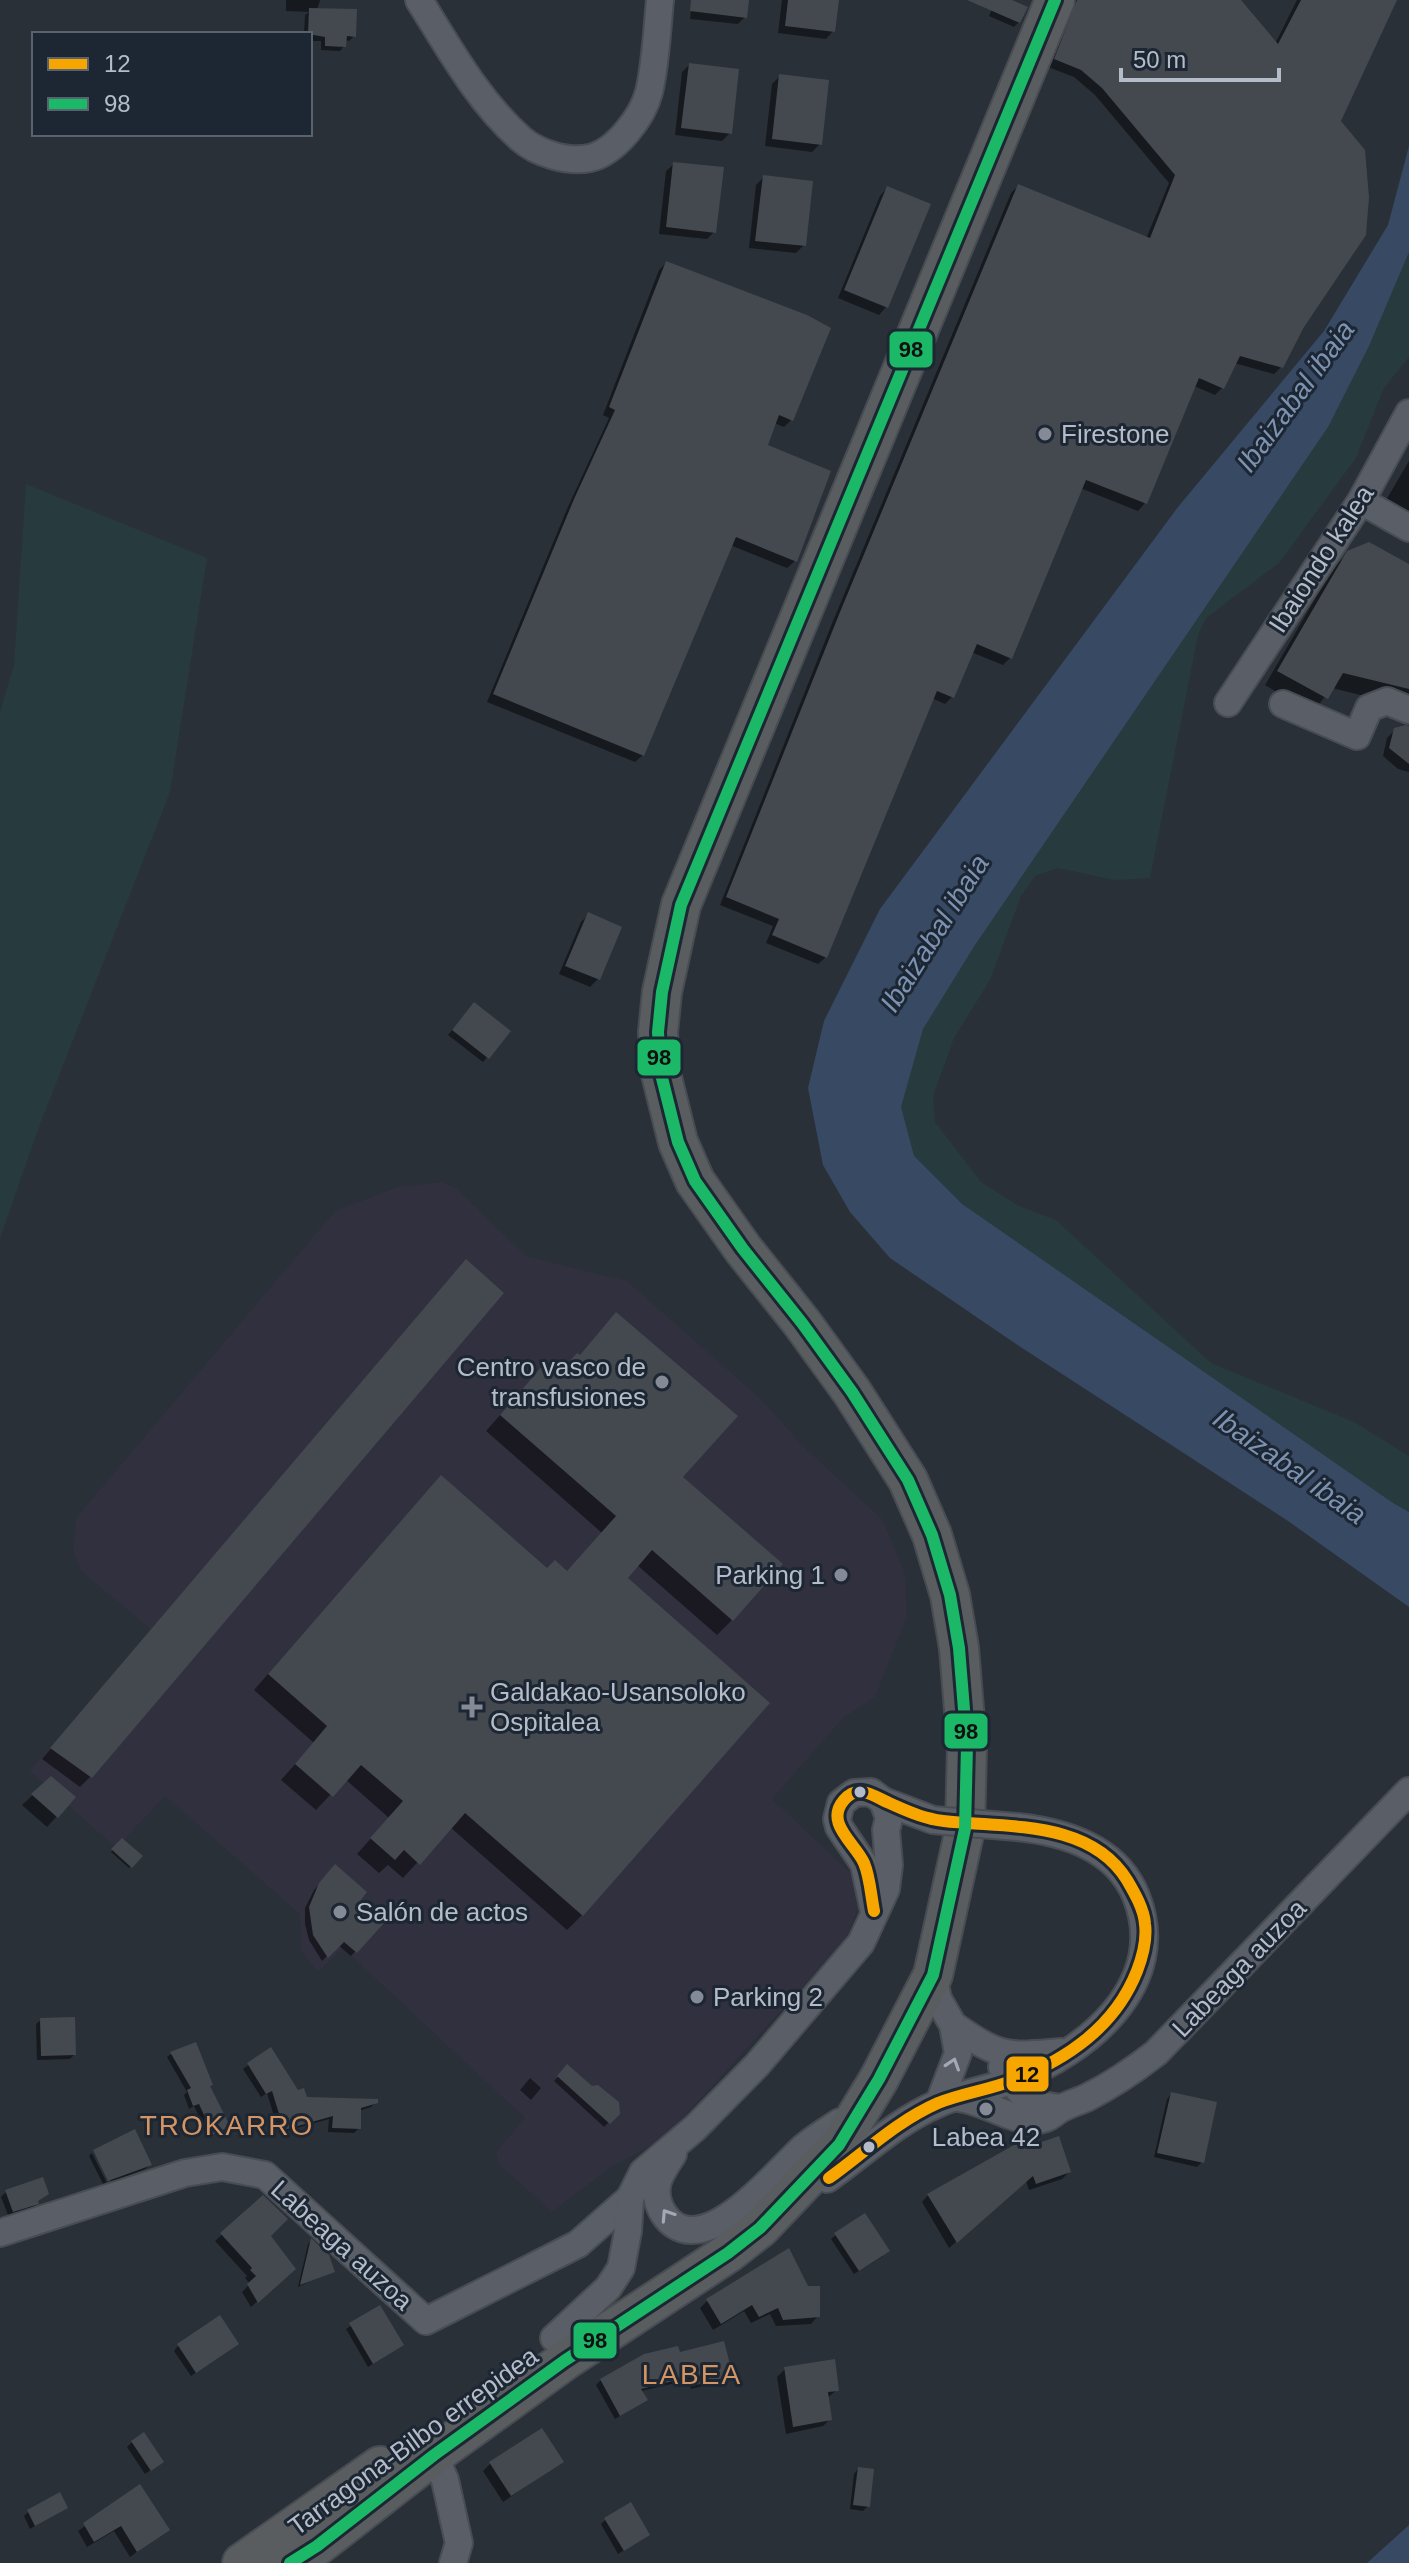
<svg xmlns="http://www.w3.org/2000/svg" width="1409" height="2563" font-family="Arial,sans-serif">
<rect width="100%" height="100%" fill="#2a3038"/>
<polygon fill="#31303e" points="442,1182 457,1189 526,1256 627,1281 763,1401 803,1446 883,1520 905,1574 907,1617 875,1697 843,1718 772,1799 858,1880 861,1900 847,1938 665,2138 611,2167 552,2212 499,2164 496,2152 525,2118 343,1948 318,1972 301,1951 300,1914 165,1796 116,1848 30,1771 151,1629 81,1571 73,1552 76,1518 335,1211 397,1187"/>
<g fill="#273a3e">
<polygon points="1409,241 1409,357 1384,388 1356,458 1279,563 1206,618 1198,635 1150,878 1114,880 1058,868 1035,876 1021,896 990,980 954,1038 933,1096 935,1122 981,1182 1019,1206 1056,1220 1211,1363 1354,1422 1409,1456 1409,1601 837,1170 987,812"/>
<polygon points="26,484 207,558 170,792 39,1127 0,1238 0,712 14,665"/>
</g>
<g fill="#384963">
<polygon points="1409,146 1409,252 1369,346 1328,427 975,945 923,1029 901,1107 914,1156 962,1204 1393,1503 1409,1512 1409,1607 1288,1521 1016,1344 890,1258 850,1212 823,1165 808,1088 824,1021 880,909 1178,507 1324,331 1388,225"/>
<polygon points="1409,2525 1409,2563 1367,2563"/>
</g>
<g fill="#0007">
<polygon points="286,0 320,0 317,10 354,36 349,41 345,40 344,46 340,51 321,50 321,41 310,41 310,34 304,34 305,15 309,12 286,11"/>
<polygon points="692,0 747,0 745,17 738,24 690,19"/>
<polygon points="782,0 837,0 833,31 826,39 778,33"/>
<polygon points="996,0 1007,0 1019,22 1014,27 989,16"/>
<polygon points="1074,0 1239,0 1275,44 1297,0 1394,0 1339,121 1303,326 1281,367 1274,374 1234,363 1223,387 1215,395 1194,386 1145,503 1138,511 1080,488 1011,657 1003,665 971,652 953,696 945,704 932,698 826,957 818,964 766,943 773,926 720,905 833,621 1011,193 1018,186 1146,239 1169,183 1095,95 1074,77 1048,67"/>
<polygon points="689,65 730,133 722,141 675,135 682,72"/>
<polygon points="780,76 820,144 812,152 765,146 772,84"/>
<polygon points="674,164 714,232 707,239 659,234 666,171"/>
<polygon points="764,177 804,245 796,253 749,248 756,185"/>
<polygon points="887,188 886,307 879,315 838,298 880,196"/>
<polygon points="666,263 791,420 784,427 774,423 765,446 795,561 787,568 730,545 643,755 635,762 487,702 567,509 609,418 603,415 659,270"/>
<polygon points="1409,461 1409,535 1382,507"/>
<polygon points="1348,553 1409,567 1409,707 1332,688 1312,713 1265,685 1333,568"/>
<polygon points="1409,727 1409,772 1398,769 1383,756 1387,738 1395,730"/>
<polygon points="588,915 619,928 598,979 590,987 559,974 581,922"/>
<polygon points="469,1009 508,1032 483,1062 448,1035"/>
<polygon points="456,1272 90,1777 80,1787 42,1759"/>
<polygon points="529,1382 681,1478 732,1620 717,1635 637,1565 625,1579 582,1915 567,1930 450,1827 403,1878 388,1865 379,1873 357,1854 389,1818 345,1779 316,1810 281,1780 314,1743 254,1690 426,1493 547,1571 566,1573 602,1533 486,1431"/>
<polygon points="51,1778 57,1816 47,1827 22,1805"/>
<polygon points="122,1840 140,1856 129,1868 111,1852"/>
<polygon points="331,1871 357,1902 382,1923 351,1956 338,1945 322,1961 309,1940 305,1924 305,1908 314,1890"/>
<polygon points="41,2020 74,2055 70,2059 37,2060 36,2024"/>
<polygon points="270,2050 297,2092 305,2099 376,2102 371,2107 359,2111 359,2128 354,2133 328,2132 329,2119 279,2133 267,2093 261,2097 243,2069"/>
<polygon points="171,2054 208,2087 228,2126 224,2129 209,2138 194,2106 189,2109 184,2095 187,2092 167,2057"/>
<polygon points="567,2067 618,2113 604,2127 554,2081"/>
<polygon points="530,2078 541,2088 531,2100 520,2090"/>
<polygon points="1171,2094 1202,2162 1197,2167 1154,2157 1167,2099"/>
<polygon points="96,2151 150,2165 145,2169 111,2182"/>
<polygon points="1023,2151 1069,2172 1062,2179 1029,2190 1026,2181 949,2248 922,2202 928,2195"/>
<polygon points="92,2153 107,2183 103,2184 89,2156"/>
<polygon points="6,2192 36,2202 37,2203 32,2208 8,2215 1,2197"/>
<polygon points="263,2197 268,2236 287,2275 251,2307 242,2292 250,2284 245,2278 247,2276 215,2241"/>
<polygon points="836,2235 883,2256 854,2274 831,2239"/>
<polygon points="311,2241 332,2271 298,2287 308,2244"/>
<polygon points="806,2287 818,2316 811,2324 776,2326 770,2314 751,2323 744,2311 713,2330 700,2308 707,2301"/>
<polygon points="379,2308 402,2345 368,2367 346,2329"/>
<polygon points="178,2346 232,2348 191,2376 174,2351"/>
<polygon points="678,2355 731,2375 726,2380 691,2389 689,2380 641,2391 645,2400 615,2419 596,2385 601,2380"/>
<polygon points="785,2369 837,2390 827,2398 830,2419 823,2426 786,2434 777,2377"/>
<polygon points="132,2442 157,2466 145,2474 127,2447"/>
<polygon points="561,2462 503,2502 483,2471 490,2464"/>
<polygon points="858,2469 868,2506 863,2511 850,2509 854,2474"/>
<polygon points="66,2507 30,2529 24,2516 28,2512"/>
<polygon points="102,2514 167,2530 130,2557 114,2531 87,2547 78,2531"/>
<polygon points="606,2519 643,2539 618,2554 601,2524"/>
</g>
<g fill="#444950">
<polygon points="691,0 749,0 747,18 690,11"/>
<polygon points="788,0 839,0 835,32 785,26"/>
<polygon points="967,0 1012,0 1028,7 1020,23"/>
<polygon points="1077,0 1241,0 1278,44 1301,0 1397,0 1341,121 1365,150 1369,197 1366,235 1304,327 1283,368 1240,356 1224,389 1199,378 1147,504 1086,480 1012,659 977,644 954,698 937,691 827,958 772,935 779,919 726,897 840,612 1018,184 1150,238 1175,175 1102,88 1081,70 1054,59"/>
<polygon points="309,8 357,9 356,37 347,36 346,47 325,46 325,37 308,34"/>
<polygon points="689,63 739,69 732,134 681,128"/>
<polygon points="779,74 829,80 822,145 772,139"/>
<polygon points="673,162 724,167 716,233 666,227"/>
<polygon points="763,175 813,181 806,246 755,241"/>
<polygon points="887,186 931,204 888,308 844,290"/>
<polygon points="666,261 807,315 831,328 793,421 779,415 768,445 831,471 797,562 736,537 644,756 493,694 574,499 615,410 609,407"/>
<polygon points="1369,542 1409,564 1409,689 1343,673 1328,699 1277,671 1347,551"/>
<polygon points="1406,725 1409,726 1409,764 1389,748 1394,728"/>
<polygon points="588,912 622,927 600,980 565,966"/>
<polygon points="474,1002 511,1031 489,1059 452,1030"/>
<polygon points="466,1259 504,1293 92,1778 50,1748"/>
<polygon points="616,1312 738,1416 683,1477 783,1564 733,1621 652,1550 628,1578 770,1703 583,1916 465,1813 420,1865 404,1850 395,1860 370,1838 403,1801 361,1765 333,1797 295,1764 327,1726 268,1674 441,1475 547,1568 555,1560 567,1571 616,1516 500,1415 544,1364 557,1375 577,1353 580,1355"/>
<polygon points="51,1776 76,1797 58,1818 31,1794"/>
<polygon points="122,1838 143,1856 132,1868 111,1849"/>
<polygon points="335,1864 367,1892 360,1901 384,1923 357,1953 344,1942 328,1958 313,1935 309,1907 319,1883"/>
<polygon points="75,2017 76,2055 41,2056 40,2018"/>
<polygon points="196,2042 213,2085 210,2086 230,2126 213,2135 199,2104 193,2106 187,2090 191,2088 170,2052"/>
<polygon points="271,2047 298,2090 304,2088 307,2097 378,2099 378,2103 361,2108 361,2129 332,2128 333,2116 284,2130 272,2091 266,2094 247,2063"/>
<polygon points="567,2064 592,2086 598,2085 619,2102 620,2114 610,2124 557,2076"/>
<polygon points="1171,2092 1217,2102 1204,2163 1157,2153"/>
<polygon points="135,2129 152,2165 108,2181 93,2150"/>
<polygon points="1059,2136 1071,2172 1036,2184 1033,2176 957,2243 927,2194 1021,2141 1024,2148"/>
<polygon points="43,2177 49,2194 38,2201 39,2204 13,2212 5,2190"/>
<polygon points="263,2195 288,2219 271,2236 296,2269 258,2303 247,2284 256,2276 250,2270 252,2268 220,2233"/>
<polygon points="865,2213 890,2251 859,2271 834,2233"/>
<polygon points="311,2238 329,2255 335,2272 300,2285"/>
<polygon points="789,2248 808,2286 820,2286 820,2317 783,2320 778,2308 759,2317 752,2305 721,2324 706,2299"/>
<polygon points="380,2305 404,2345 373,2364 349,2323"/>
<polygon points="220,2315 239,2344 196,2373 177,2344"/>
<polygon points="724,2341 733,2376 696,2385 693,2376 641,2389 648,2400 620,2416 600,2379 644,2354 678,2346 680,2352"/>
<polygon points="835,2359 839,2391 828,2392 832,2420 793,2427 784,2367"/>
<polygon points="542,2428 564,2462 511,2496 489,2462"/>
<polygon points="144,2432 164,2462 151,2471 131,2441"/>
<polygon points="858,2467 874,2469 870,2507 853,2505"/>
<polygon points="140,2484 170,2530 137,2552 121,2526 94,2542 83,2523"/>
<polygon points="60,2492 68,2508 35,2526 27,2510"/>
<polygon points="631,2502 650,2535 624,2551 604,2518"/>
</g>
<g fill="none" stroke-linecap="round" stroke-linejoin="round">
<defs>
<g id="minor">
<path d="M419 0C449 48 478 101 521 139 537 153 568 163 590 158 616 152 643 116 649 92 656 62 657 30 660 0"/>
<polyline points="1361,501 1409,528"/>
<polyline points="1228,703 1361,501 1409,413"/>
<polyline points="1283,704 1357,736 1369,708 1387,701 1409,710"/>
<polyline points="874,1911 864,1864 839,1827 837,1819 841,1803 854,1793 871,1792 883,1801 933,1820"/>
<polyline points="933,1975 938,1999 953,2025 958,2053 939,2103"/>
<path d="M953 2025C999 2057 1005 2057 1061 2052"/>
<path d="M1002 2067C1020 2094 1027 2105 1061 2108"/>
<path d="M959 2098C984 2101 1008 2119 1031 2120 1050 2121 1051 2113 1064 2107 1072 2103 1080 2101 1088 2097 1112 2085 1134 2070 1156 2053L1409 1791"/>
<path d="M673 2154C668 2162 661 2172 658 2181 652 2203 668 2230 691 2230 729 2231 778 2171 804 2147 815 2138 828 2130 840 2122"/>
<path d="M827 2179C864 2153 896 2122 937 2104 961 2093 988 2090 1013 2080 1087 2052 1171 1984 1136 1896 1116 1847 1064 1832 1017 1827"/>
<polyline points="0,2233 185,2173 222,2167 265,2175 426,2321 578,2244 630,2198"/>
<polyline points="554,2338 608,2288 621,2268 628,2231 630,2198 643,2172 695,2128 757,2065 861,1943 886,1889 889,1865 886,1830 889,1818 883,1801"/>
<polyline points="434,2455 445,2480 459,2543 453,2563"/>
</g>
<g id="highway">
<polyline points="242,2563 380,2466"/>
<polyline points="290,2563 317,2546 434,2455 564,2361 728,2253 760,2228 839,2145 879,2079 933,1975 965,1829 967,1746 959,1648 950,1595 932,1535 908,1480 852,1392 802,1323 743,1249 695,1181 678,1142 660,1070 658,1032 662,992 681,905 1055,0"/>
</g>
</defs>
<use href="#minor" stroke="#484c53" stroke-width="30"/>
<use href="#highway" stroke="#474c53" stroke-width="42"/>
<use href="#minor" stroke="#5a5e66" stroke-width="26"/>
<use href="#highway" stroke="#5a5d60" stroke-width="38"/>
<defs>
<polyline id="minor-bridge" points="933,1820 1017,1827"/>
</defs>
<use href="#minor-bridge" stroke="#484c53" stroke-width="30" stroke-linecap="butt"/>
<use href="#minor-bridge" stroke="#5a5e66" stroke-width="26"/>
<defs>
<path id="bus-1" d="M829 2178C865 2152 897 2121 938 2103 963 2093 989 2090 1014 2080 1067 2059 1115 2027 1137 1971 1142 1958 1147 1939 1145 1924 1144 1909 1134 1892 1127 1880 1094 1826 1023 1827 968 1823 956 1822 943 1822 932 1819 917 1816 900 1808 887 1802 872 1795 858 1784 844 1800 824 1823 855 1843 864 1863 870 1877 871 1896 874 1911"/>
<polyline id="bus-2" points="290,2563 317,2546 434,2455 564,2361 728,2253 760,2228 839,2145 879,2079 933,1975 965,1829 967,1746 959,1648 950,1595 932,1535 908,1480 852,1392 802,1323 743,1249 695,1181 678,1142 660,1070 658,1032 662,992 681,905 1055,0"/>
</defs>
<use href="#bus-1" stroke="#1d2633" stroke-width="18"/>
<use href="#bus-2" stroke="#1d2633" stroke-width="18"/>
<use href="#bus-1" stroke="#f7a600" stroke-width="12"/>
<use href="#bus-2" stroke="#1ab867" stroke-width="12"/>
</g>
<defs><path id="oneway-chevron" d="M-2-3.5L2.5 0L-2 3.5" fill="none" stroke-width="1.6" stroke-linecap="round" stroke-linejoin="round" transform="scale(2)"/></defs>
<g stroke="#a2a9b5">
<use href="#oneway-chevron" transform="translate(953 2064) rotate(-72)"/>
<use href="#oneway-chevron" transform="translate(667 2215) rotate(-123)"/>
</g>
<g fill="#848b96" stroke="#1d2633" stroke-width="3">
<circle cx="1045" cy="434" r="8"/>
<circle cx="662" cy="1382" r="8"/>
<circle cx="841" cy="1575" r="8"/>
<path d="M468 1695h8v8h8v8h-8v8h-8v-8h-8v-8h8z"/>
<circle cx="340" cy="1912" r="8"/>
<circle cx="697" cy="1997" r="8"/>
<circle cx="986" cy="2109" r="8"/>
</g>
<g fill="#b4bcc9" stroke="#1d2633" stroke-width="3">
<circle cx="860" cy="1792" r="7"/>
<circle cx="869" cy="2147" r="7"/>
</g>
<g text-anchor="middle" stroke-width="6" stroke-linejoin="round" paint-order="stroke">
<g font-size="26" fill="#b4bcc9" stroke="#1d2633" text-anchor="start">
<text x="1061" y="443">Firestone</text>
<text x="646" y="1376" text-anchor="end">Centro vasco de<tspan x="646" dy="30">transfusiones</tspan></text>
<text x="825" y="1584" text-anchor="end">Parking 1</text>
<text x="490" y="1701">Galdakao-Usansoloko<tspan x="490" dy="30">Ospitalea</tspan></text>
<text x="356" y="1921">Salón de actos</text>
<text x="713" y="2006">Parking 2</text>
<text x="986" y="2146" text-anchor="middle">Labea 42</text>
</g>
<g font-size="26" fill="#b4bcc9" stroke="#1d2633">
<text transform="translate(1321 559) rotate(-57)" y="9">Ibaiondo kalea</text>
<text transform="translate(1239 1968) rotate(-46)" y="9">Labeaga auzoa</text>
<text transform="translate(342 2245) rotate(42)" y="9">Labeaga auzoa</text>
<text transform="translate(413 2441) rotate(-36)" y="9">Tarragona-Bilbo errepidea</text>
</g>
<g font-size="28" font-style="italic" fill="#7c92b1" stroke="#1d2633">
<text transform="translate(1295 396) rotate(-54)" y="10">Ibaizabal ibaia</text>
<text transform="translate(934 933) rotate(-58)" y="10">Ibaizabal ibaia</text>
<text transform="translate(1290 1466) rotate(35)" y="10">Ibaizabal ibaia</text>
</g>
<g font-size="28" letter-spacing="2" fill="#d59563" stroke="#1d2633">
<text x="227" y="2135">TROKARRO</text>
<text x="692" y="2384">LABEA</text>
</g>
</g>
<g stroke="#1d2633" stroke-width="3">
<rect x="888" y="330" width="46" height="39" rx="8" fill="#1ab867"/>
<rect x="636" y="1038" width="46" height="39" rx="8" fill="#1ab867"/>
<rect x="943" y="1712" width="46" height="38" rx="8" fill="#1ab867"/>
<rect x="1005" y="2055" width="45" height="38" rx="8" fill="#f7a600"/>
<rect x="572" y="2321" width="46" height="39" rx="8" fill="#1ab867"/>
</g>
<g font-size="22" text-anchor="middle" font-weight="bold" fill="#111">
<text x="911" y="357">98</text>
<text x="659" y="1065">98</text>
<text x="966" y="1739">98</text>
<text x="1027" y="2082">12</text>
<text x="595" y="2348">98</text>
</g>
<rect x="32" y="32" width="280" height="104" fill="#1d2633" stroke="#59626f" stroke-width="2"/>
<rect x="48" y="58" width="40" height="12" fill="#f7a600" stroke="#59626f" stroke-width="2"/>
<text x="104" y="72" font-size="24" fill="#b4bcc9">12</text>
<rect x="48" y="98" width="40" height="12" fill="#1ab867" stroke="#59626f" stroke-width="2"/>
<text x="104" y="112" font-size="24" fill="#b4bcc9">98</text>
<path d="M1121 68v12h158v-12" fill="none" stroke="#b4bcc9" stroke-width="4"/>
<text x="1133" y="68" font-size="24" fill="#b4bcc9" stroke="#1d2633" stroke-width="6" paint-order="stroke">50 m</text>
</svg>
